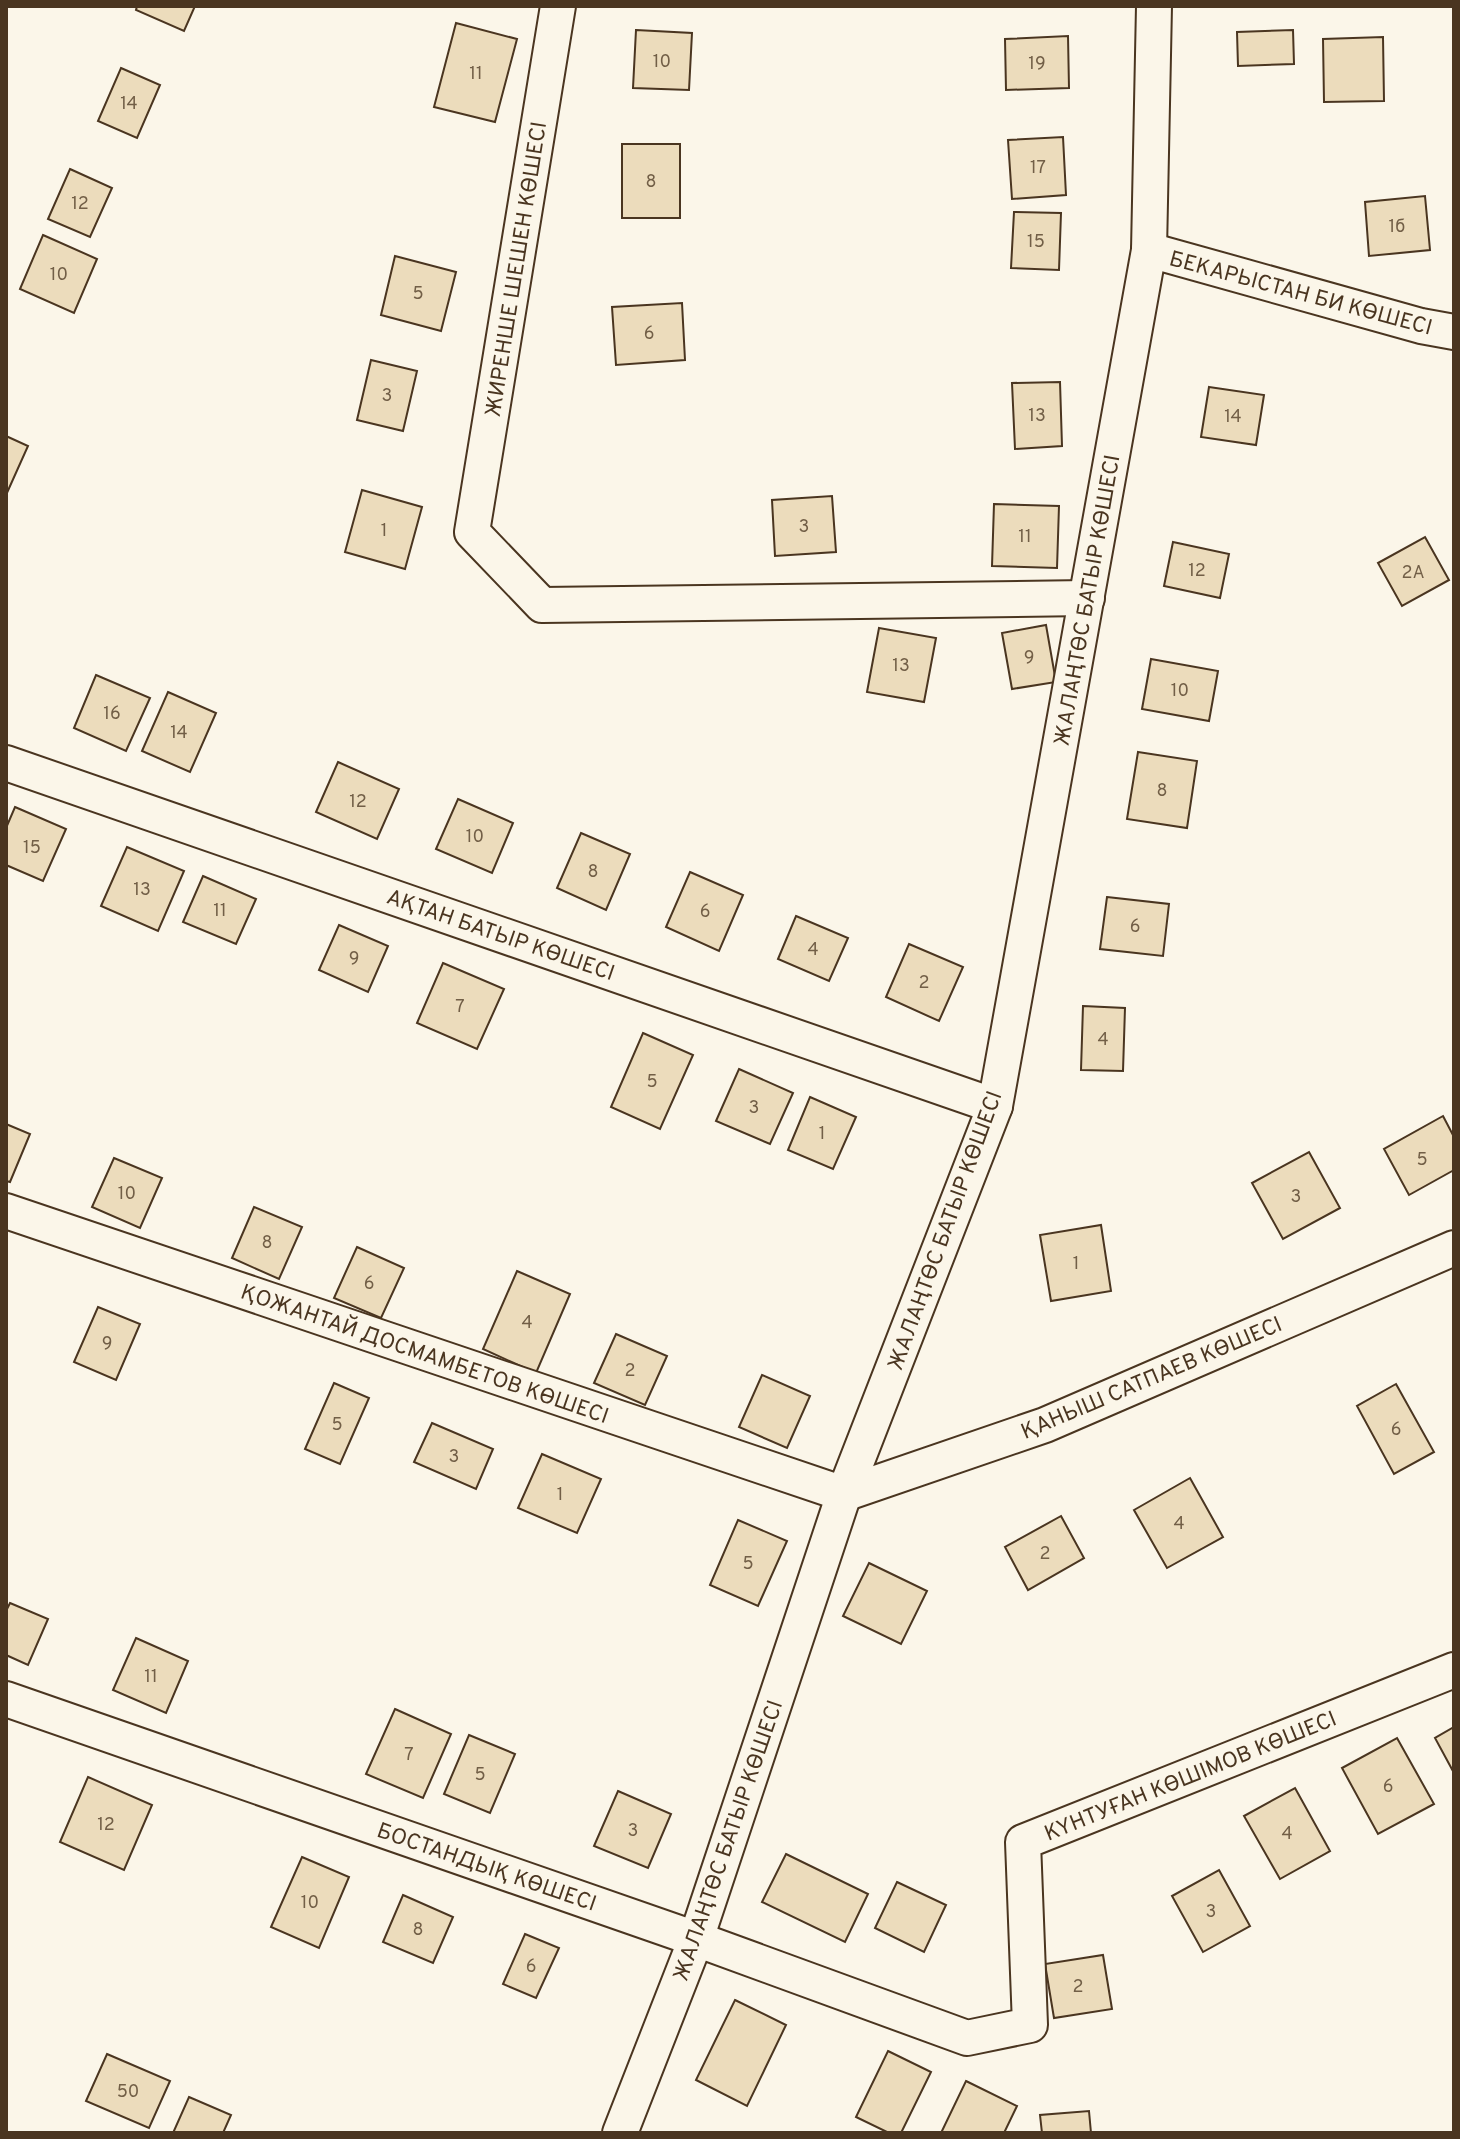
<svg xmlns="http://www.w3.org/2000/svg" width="1460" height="2139" font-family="Overpass,sans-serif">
<rect width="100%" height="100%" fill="#fbf6e9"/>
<g fill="#ecdcbc" stroke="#4a3520" stroke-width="2">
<polygon points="137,6 195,6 184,31 136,10"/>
<polygon points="456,23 517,39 495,122 434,107"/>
<polygon points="636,30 692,33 689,90 633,88"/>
<polygon points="1293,30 1294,64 1238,66 1237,32"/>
<polygon points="1068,36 1069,88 1006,90 1005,39"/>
<polygon points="1383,37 1384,101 1324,102 1323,39"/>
<polygon points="121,68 160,85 137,138 98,121"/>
<polygon points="1063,137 1066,195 1012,199 1008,140"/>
<rect x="622" y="144" width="58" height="74"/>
<polygon points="70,169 112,188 90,237 48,219"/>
<polygon points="1425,196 1430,250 1369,256 1365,202"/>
<polygon points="1014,212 1061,213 1059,270 1011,268"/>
<polygon points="43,235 97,259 74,313 20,289"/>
<polygon points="395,256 456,272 441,331 381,315"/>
<polygon points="682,303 685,360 616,365 612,307"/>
<polygon points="371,360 417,371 403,431 357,420"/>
<polygon points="1060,382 1062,446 1015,449 1012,383"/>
<polygon points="1209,387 1264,395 1256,445 1201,437"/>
<polygon points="6,436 28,446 6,495"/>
<polygon points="362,490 422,507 405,569 345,552"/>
<polygon points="832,496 836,552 775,556 772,500"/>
<polygon points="994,504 1059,506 1057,568 992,566"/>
<polygon points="1425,537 1449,580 1402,606 1378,563"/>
<polygon points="1173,542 1229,554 1220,598 1164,586"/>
<polygon points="1046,625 1056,682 1012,689 1002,633"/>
<polygon points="879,628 936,638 924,702 867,692"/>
<polygon points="1151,659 1218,671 1209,721 1142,709"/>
<polygon points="96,675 150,698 126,751 74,728"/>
<polygon points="168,692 216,713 190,772 142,751"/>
<polygon points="1138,752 1197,761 1187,828 1127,819"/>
<polygon points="338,762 399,789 377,839 316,812"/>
<polygon points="458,799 513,823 492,873 436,849"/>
<polygon points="15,807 66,829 43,881 6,865 6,828"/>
<polygon points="581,833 630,854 606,910 557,888"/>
<polygon points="127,847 184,871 158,931 101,906"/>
<polygon points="690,872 743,895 719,951 666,927"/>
<polygon points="203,876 256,899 236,944 183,922"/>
<polygon points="1107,897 1169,904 1163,956 1100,949"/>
<polygon points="796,916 848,938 829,981 778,959"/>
<polygon points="339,925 388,946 368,992 319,970"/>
<polygon points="909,944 963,967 939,1021 886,997"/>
<polygon points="443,963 504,989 477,1049 417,1023"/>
<polygon points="1083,1006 1125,1008 1123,1071 1081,1070"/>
<polygon points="643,1033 693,1055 660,1129 611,1107"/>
<polygon points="739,1069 793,1093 770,1144 716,1121"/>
<polygon points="810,1097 856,1117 833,1169 788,1150"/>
<polygon points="1443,1116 1454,1137 1454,1170 1409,1195 1384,1149"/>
<polygon points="6,1124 30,1134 10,1182 6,1181"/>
<polygon points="1309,1152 1340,1208 1283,1239 1252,1183"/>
<polygon points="114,1158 162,1178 140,1228 92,1207"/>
<polygon points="254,1207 302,1227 279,1279 232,1258"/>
<polygon points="1101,1225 1111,1291 1051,1301 1040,1235"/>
<polygon points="357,1247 404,1268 381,1318 334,1298"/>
<polygon points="517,1271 570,1294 536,1373 483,1349"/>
<polygon points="98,1307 140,1324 116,1380 74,1362"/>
<polygon points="616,1334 667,1356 645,1405 594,1383"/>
<polygon points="762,1375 810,1396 787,1448 739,1427"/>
<polygon points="334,1383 369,1398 340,1464 305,1449"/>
<polygon points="1396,1384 1434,1452 1394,1474 1357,1406"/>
<polygon points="432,1423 493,1449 476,1489 414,1462"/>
<polygon points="542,1454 601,1479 577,1533 518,1508"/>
<polygon points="1190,1478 1223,1537 1167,1568 1134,1510"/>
<polygon points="1061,1516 1084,1558 1028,1590 1005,1547"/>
<polygon points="738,1520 787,1541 758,1606 710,1585"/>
<polygon points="869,1563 927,1591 901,1644 843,1616"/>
<polygon points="10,1603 48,1619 28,1665 6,1655 6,1611"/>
<polygon points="136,1638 188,1661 166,1713 113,1690"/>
<polygon points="395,1709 451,1734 423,1798 366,1774"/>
<polygon points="1454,1727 1454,1773 1435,1738"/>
<polygon points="469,1735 515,1754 490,1813 444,1794"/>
<polygon points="1397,1738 1434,1804 1378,1834 1342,1768"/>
<polygon points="88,1777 152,1805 124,1870 60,1842"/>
<polygon points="1295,1788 1330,1851 1280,1879 1244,1816"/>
<polygon points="618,1791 671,1814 648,1868 594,1846"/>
<polygon points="786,1854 868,1894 845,1942 762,1902"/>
<polygon points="302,1857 349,1877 319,1948 271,1927"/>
<polygon points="1219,1870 1250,1926 1203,1952 1172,1896"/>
<polygon points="897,1882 946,1905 924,1952 875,1928"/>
<polygon points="403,1895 453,1917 433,1963 383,1942"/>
<polygon points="525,1934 559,1948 536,1998 503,1984"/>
<polygon points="1103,1955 1112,2009 1054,2018 1045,1964"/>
<polygon points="735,2000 786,2025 747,2106 696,2080"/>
<polygon points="888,2051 931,2072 901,2133 889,2133 856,2117"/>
<polygon points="107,2054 170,2081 149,2128 86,2101"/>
<polygon points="966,2081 1017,2106 1004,2133 941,2133"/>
<polygon points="189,2097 231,2115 223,2133 173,2133"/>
<polygon points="1089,2111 1091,2133 1042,2133 1040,2115"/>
</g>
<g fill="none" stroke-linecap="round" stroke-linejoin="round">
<defs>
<g id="minor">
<polyline points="558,6 472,532 542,605 1087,598"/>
<polyline points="1149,250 1421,326 1454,332"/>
<polyline points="6,763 995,1106"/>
<polyline points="6,1211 844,1494 1045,1425 1454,1248"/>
<polyline points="6,1699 696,1939 967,2038 1030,2025 1023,1842 1454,1670"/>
<polyline points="620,2133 696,1939 844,1494 995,1106 1149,250 1154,6"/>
</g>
</defs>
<use href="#minor" stroke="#4a3520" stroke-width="38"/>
<use href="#minor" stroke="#fbf6e9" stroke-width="34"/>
</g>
<g text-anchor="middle" stroke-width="6" stroke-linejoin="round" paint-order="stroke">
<g font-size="18" fill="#725f47">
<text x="662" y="67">10</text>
<text x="1037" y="69">19</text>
<text x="476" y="79">11</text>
<text x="129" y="109">14</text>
<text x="1038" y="173">17</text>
<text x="651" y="187">8</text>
<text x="80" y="209">12</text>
<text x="1397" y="232">1б</text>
<text x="1036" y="247">15</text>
<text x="59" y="280">10</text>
<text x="418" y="299">5</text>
<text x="649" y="339">6</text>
<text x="387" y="401">3</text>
<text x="1037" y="421">13</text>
<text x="1233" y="422">14</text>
<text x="804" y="532">3</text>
<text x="384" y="536">1</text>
<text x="1025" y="542">11</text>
<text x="1197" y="576">12</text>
<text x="1413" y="578">2А</text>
<text x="1029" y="663">9</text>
<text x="901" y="671">13</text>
<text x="1180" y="696">10</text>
<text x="112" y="719">16</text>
<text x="179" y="738">14</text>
<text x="1162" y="796">8</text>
<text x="358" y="807">12</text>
<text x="475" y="842">10</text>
<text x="32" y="853">15</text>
<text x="593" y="877">8</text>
<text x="142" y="895">13</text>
<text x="220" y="916">11</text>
<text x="705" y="917">6</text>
<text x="1135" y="932">6</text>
<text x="813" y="955">4</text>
<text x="354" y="964">9</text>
<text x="924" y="988">2</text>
<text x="460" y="1012">7</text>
<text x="1103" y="1045">4</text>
<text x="652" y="1087">5</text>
<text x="754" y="1113">3</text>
<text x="822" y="1139">1</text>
<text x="1422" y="1165">5</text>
<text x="127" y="1199">10</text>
<text x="1296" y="1202">3</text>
<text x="267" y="1248">8</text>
<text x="1076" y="1269">1</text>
<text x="369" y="1289">6</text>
<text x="527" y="1328">4</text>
<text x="107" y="1349">9</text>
<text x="630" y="1376">2</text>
<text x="337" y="1430">5</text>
<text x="1396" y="1435">6</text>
<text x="454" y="1462">3</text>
<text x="560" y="1500">1</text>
<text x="1179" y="1529">4</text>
<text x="1045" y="1559">2</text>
<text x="748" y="1569">5</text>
<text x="151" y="1682">11</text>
<text x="409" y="1760">7</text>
<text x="480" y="1780">5</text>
<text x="1388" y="1792">6</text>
<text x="106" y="1830">12</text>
<text x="633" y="1836">3</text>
<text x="1287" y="1839">4</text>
<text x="310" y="1908">10</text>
<text x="1211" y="1917">3</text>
<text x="418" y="1935">8</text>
<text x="531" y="1972">6</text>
<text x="1078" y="1992">2</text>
<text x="128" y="2097">50</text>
</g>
<g font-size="22" fill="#4a3520" stroke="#fbf6e9">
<text transform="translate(515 269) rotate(-81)" y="8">ЖИРЕНШЕ ШЕШЕН КӨШЕСІ</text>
<text transform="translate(1301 292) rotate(15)" y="8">БЕКАРЫСТАН БИ КӨШЕСІ</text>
<text transform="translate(1086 600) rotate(-80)" y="8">ЖАЛАҢТӨС БАТЫР КӨШЕСІ</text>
<text transform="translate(501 934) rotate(19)" y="8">АҚТАН БАТЫР КӨШЕСІ</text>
<text transform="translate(944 1230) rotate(-70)" y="8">ЖАЛАҢТӨС БАТЫР КӨШЕСІ</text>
<text transform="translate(425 1353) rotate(19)" y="8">ҚОЖАНТАЙ ДОСМАМБЕТОВ КӨШЕСІ</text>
<text transform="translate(1151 1377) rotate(-23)" y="8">ҚАНЫШ САТПАЕВ КӨШЕСІ</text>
<text transform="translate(1190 1775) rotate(-22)" y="8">КҮНТУҒАН КӨШІМОВ КӨШЕСІ</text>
<text transform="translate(727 1840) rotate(-71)" y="8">ЖАЛАҢТӨС БАТЫР КӨШЕСІ</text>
<text transform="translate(487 1866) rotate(19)" y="8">БОСТАНДЫҚ КӨШЕСІ</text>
</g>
</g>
<rect width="1460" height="2139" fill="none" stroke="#4a3520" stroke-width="16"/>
</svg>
